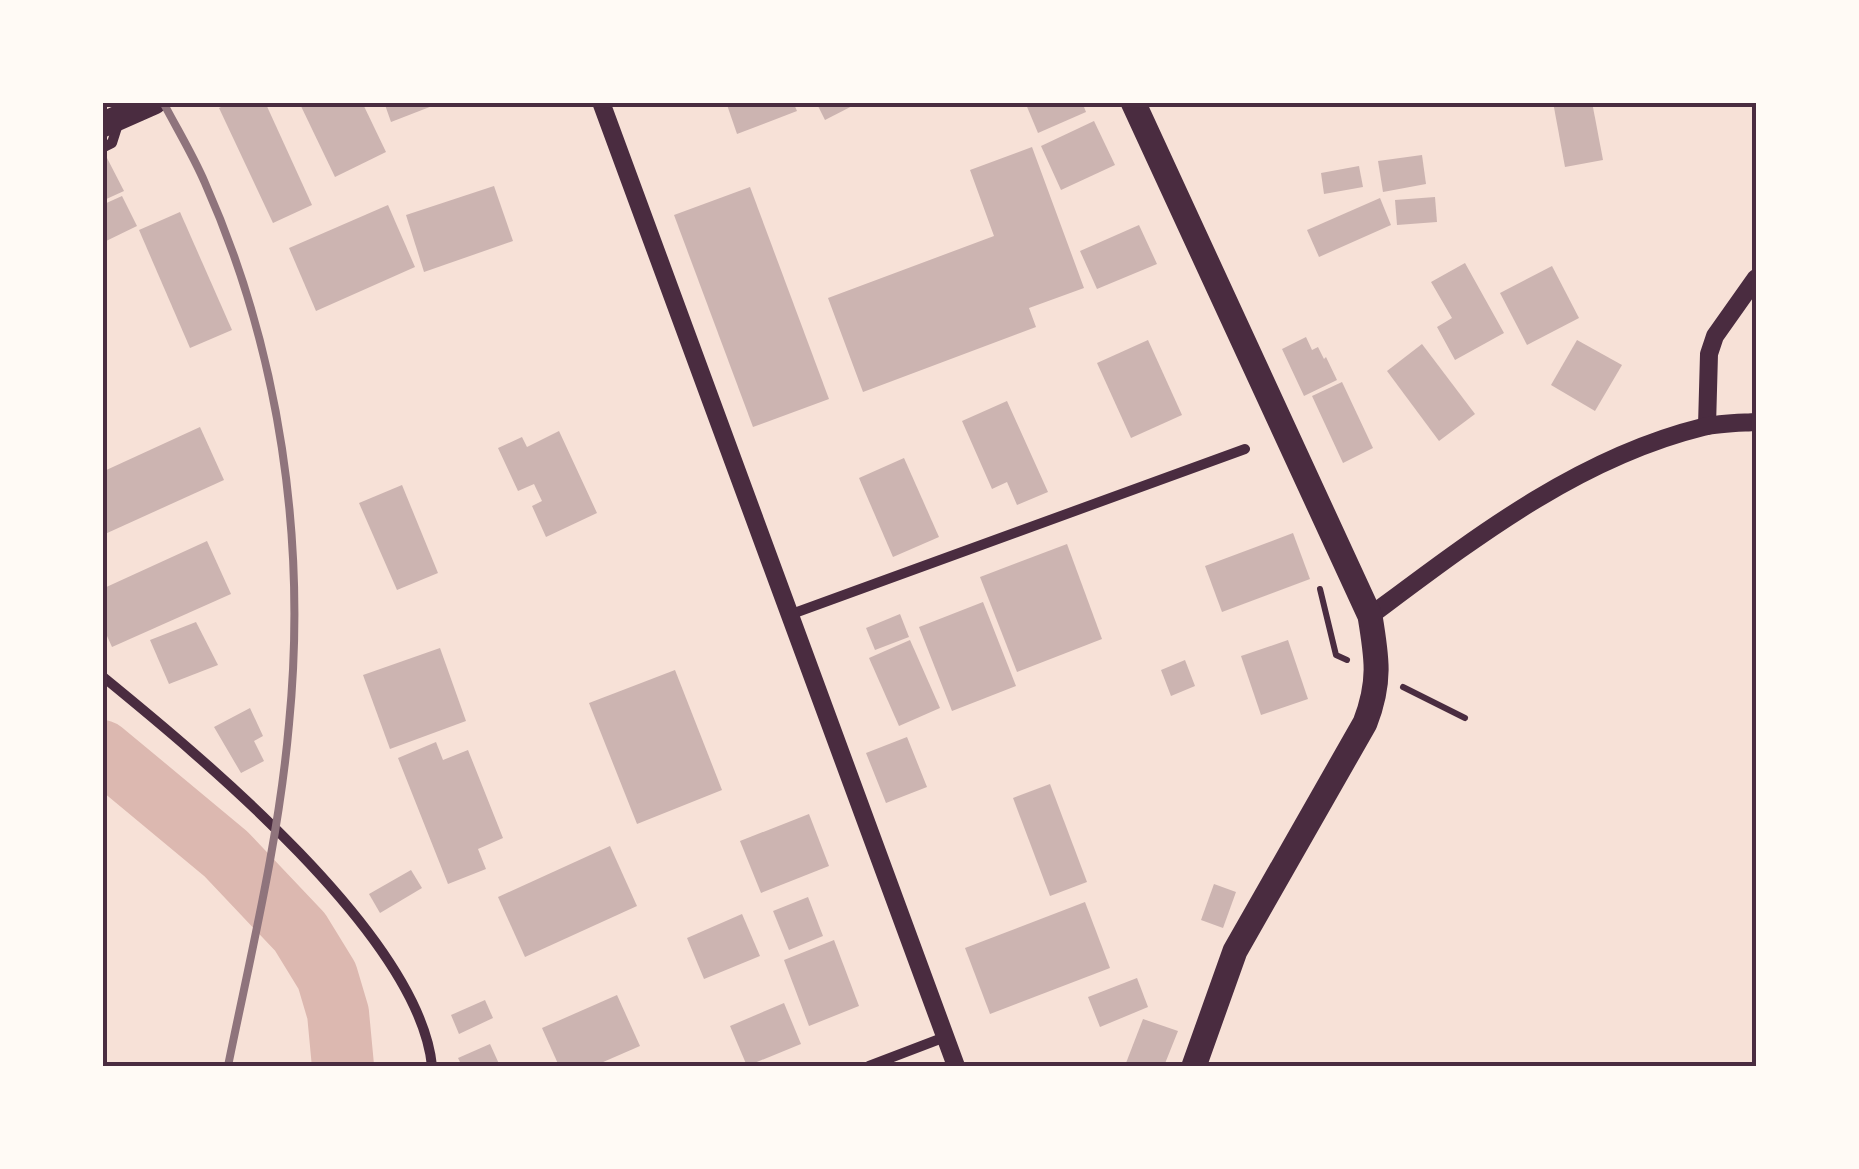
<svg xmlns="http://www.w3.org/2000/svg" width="1859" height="1169" font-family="'Public Sans',sans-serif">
<rect width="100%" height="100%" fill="#f7e1d7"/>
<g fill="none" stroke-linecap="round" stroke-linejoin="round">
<polyline stroke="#dcb8b0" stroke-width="62" points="102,751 226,854 300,932 327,976 338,1013 343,1066"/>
</g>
<g fill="#ccb4b1">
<polygon points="231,102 265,102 312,205 273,223 219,108"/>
<polygon points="299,102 362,102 386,152 335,177"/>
<polygon points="384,102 440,102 440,103 391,122"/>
<polygon points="726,102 793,102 797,111 737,134"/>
<polygon points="816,102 860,102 825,120"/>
<polygon points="1025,102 1082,102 1086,112 1038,133"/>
<polygon points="1553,102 1592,102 1603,160 1565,167"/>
<polygon points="1094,121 1115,165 1061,190 1041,146"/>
<polygon points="1032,147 1084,288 1029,308 1036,327 863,392 828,298 994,236 970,170"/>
<polygon points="1422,155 1426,184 1383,192 1378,161"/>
<polygon points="107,158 124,191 102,201 102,160"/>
<polygon points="1359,166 1363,187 1324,194 1321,173"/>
<polygon points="494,186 513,241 424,272 406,215"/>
<polygon points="750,187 829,399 753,427 674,215"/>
<polygon points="122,196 137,226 102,243 102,205"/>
<polygon points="1435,197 1437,222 1397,225 1395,200"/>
<polygon points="1380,198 1391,225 1319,257 1307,230"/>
<polygon points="388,205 415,267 316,311 289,248"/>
<polygon points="180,212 232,330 190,348 139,230"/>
<polygon points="1139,225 1157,264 1097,289 1080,251"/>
<polygon points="1465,263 1504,333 1455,360 1437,327 1452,318 1431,282"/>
<polygon points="1552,266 1579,318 1527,345 1500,293"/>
<polygon points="1306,337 1312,350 1318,347 1324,359 1326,357 1337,380 1304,396 1282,349"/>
<polygon points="1148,340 1182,415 1131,438 1097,363"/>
<polygon points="1577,340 1622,365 1595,411 1551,385"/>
<polygon points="1422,344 1475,414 1439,441 1387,371"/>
<polygon points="1342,382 1373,448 1343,463 1312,396"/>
<polygon points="1007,401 1048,492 1017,505 1007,482 992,489 962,421"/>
<polygon points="200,427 224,480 105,534 102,528 102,472"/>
<polygon points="559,431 597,513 546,537 532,506 542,501 534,484 518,491 498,448 522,437 527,447"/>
<polygon points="904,458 939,537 893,557 859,478"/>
<polygon points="402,485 438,573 397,590 359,503"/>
<polygon points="1293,533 1310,579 1222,612 1205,566"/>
<polygon points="207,541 231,594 112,647 102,625 102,589"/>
<polygon points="1067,544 1102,639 1017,672 980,577"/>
<polygon points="983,602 1016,686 952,711 919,627"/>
<polygon points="900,614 909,637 875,650 866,628"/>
<polygon points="196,622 218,665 169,684 150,640"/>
<polygon points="910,640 940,708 899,726 869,658"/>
<polygon points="1288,640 1308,699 1261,715 1241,656"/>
<polygon points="440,648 466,721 390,749 363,675"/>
<polygon points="1185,660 1195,686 1171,696 1161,670"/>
<polygon points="675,670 722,790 637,824 589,703"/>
<polygon points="250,708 263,736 254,741 264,761 241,773 214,727"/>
<polygon points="907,737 927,787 886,803 866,753"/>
<polygon points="436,742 443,760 468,750 503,838 478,849 486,869 448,884 398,758"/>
<polygon points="1050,784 1087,882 1050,896 1013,798"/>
<polygon points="809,814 829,866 761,893 740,841"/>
<polygon points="610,846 637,906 525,957 498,897"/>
<polygon points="411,870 422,888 380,913 369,894"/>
<polygon points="1214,884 1236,892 1223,928 1201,920"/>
<polygon points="808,897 823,936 789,950 773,911"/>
<polygon points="1085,902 1110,968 990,1014 965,948"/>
<polygon points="742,914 760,956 704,979 687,938"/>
<polygon points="834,940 859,1006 809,1026 784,960"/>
<polygon points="1137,978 1148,1007 1100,1027 1088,997"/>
<polygon points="617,995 640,1046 594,1066 559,1066 542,1028"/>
<polygon points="485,1000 493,1018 459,1034 451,1015"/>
<polygon points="784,1003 801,1044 747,1066 730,1026"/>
<polygon points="1143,1019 1178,1031 1164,1066 1136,1066 1126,1063"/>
<polygon points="490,1044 500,1066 462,1066 458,1058"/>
</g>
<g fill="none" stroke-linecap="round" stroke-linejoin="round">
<g stroke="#4a2c40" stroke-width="6">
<polyline points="1320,589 1336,655 1347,660"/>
<polyline points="1403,687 1465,718"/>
</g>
<g stroke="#4a2c40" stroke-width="10">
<polyline points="102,148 112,143 118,124"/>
<polyline points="789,615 1245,449"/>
<path d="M102 676C200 756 419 936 432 1066"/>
<polyline points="869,1066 945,1037"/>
</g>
<g stroke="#4a2c40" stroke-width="18">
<polyline points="601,102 956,1066"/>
<polyline points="1707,426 1709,354 1715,336 1756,278"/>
<path d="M1370 616C1472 540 1577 458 1703 427 1720 423 1739 423 1756 422"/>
</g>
<g stroke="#4a2c40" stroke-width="25">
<path d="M1133 102 1370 616C1377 658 1381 682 1365 723L1235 951 1194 1066"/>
<polyline points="102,125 154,102"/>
</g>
<path stroke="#8f747c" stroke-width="8" d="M163 102C177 129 193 155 205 183 280 352 307 540 289 724 279 839 251 953 228 1066"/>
</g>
<rect width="1859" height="1169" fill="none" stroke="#fffaf5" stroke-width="210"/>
<rect x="105" y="105" width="1649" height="959" fill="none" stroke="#4a2c40" stroke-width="4"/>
</svg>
